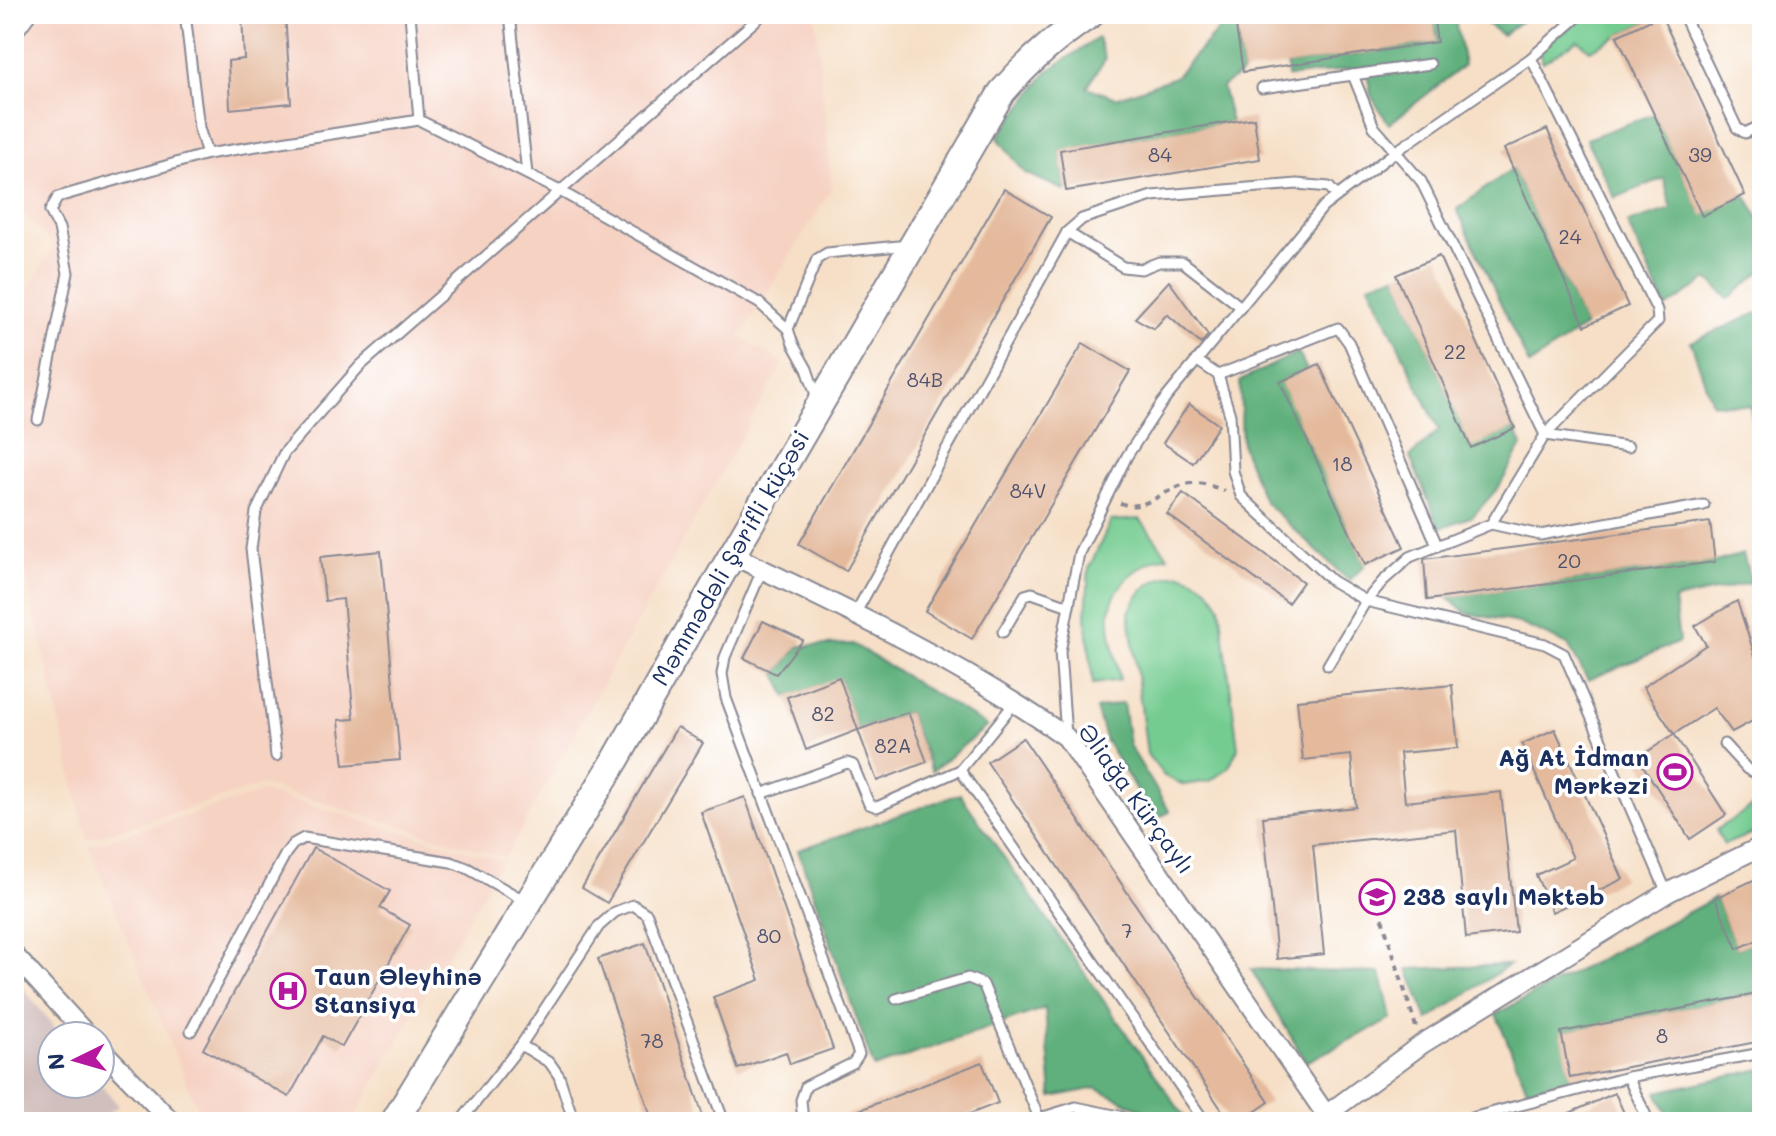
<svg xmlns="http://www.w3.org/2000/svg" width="1776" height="1136" font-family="Mali,sans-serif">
<rect width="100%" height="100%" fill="#fff"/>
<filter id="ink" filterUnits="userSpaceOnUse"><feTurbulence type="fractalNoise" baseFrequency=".0125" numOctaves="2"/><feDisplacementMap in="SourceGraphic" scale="16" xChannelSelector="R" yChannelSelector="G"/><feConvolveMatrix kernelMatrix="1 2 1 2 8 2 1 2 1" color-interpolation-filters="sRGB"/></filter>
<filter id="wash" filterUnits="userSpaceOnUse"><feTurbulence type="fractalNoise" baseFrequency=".006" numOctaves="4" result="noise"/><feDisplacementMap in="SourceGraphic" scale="32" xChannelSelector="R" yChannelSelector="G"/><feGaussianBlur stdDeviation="1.8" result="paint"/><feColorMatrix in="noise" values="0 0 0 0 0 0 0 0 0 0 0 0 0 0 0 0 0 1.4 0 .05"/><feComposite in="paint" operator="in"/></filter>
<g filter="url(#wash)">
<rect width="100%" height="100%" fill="#f6dfc6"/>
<g fill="#f6d2c3">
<polygon points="43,14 815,14 832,187 740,337 783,363 505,858 263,785 87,840 14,525 14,311 54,247 14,202 14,52"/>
<polygon points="263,792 502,860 352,1122 203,1122 89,846"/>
</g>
<polygon fill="#d1bfbd" points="14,977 62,1036 52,1036 52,1084 100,1083 119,1106 94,1122 14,1122"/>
<g fill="#74cc91" stroke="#487e78" stroke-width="2">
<polygon points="1590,14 1662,14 1590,50 1578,40 1543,62 1538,49"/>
<path d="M1140 519 1168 556C1141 561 1116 582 1110 610 1107 623 1117 665 1120 680L1093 684 1086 617 1089 568 1111 521Z"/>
<path d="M1181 574C1201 580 1210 588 1220 606L1238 748 1228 768 1210 781 1184 785 1164 776 1147 754 1129 612C1142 586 1152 578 1181 574Z"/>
<polygon points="1762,800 1762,829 1724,845 1716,830"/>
</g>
<g fill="#5fb07b" stroke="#3d706c" stroke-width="2">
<polygon points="1233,14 1318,14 1236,27 1243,72 1222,87 1231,122 1060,150 1066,191 1025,173 998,138 1048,71 1098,38 1105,59 1087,87 1116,98 1175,77"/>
<polygon points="1433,14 1454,14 1464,65 1389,124 1371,96 1366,67 1288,77 1287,65 1437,42"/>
<polygon points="1487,14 1531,14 1502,35 1487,24"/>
<polygon points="1654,114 1702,215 1745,195 1762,223 1762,271 1729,299 1708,279 1666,308 1627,223 1671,209 1664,178 1615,198 1586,139"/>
<polygon points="1513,168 1585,326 1529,365 1457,209"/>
<polygon points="1396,275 1471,447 1515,428 1522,446 1499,487 1473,516 1440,528 1410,457 1439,430 1369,284"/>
<polygon points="1762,311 1762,488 1750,406 1712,403 1691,342"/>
<polygon points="1298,352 1307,370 1281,382 1365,565 1349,581 1264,501 1242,446 1240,381"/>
<polygon points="1743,554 1751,583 1674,600 1679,642 1588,680 1568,645 1519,623 1466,613 1448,597 1715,562"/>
<polygon points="853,644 987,726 932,771 908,712 858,730 839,678 787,697 776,674 799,646"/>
<polygon points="1123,703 1129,745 1170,812 1154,819 1106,741 1096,709"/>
<polygon points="960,794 1188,1122 1169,1122 1096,1088 1052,1097 1045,1008 874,1068 798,850"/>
<polygon points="1715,898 1737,949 1762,938 1762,993 1562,1032 1570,1078 1527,1089 1496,1014"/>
<polygon points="1509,965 1428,1020 1408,969"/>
<polygon points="1251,969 1380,973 1392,1019 1306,1062"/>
<polygon points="1762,1069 1762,1122 1672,1122 1657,1092"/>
</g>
<g id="blocks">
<g fill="#e4b99c">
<polygon points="242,14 285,14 291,103 230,109 228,61 244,59"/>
<polygon points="1318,14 1433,14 1437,42 1243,72 1236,27"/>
<polygon points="1661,15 1745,195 1702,216 1617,36"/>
<polygon points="1254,118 1260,159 1066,191 1060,150"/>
<polygon points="1547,129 1628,306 1585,326 1504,149"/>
<polygon points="1004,189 1051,217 846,571 799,544"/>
<polygon points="1439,256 1515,428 1471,448 1396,275"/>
<polygon points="1169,281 1208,335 1201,344 1167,314 1154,329 1135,318"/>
<polygon points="1083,343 1130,371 972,639 925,611"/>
<polygon points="1319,364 1404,547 1365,565 1280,382"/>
<polygon points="1189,404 1219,425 1193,463 1163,443"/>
<polygon points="1183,493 1303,582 1288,603 1167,514"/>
<polygon points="1710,522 1715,562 1427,600 1424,559"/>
<polygon points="381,551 400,760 344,765 339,720 354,719 343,599 325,601 320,557"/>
<polygon points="1737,601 1762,677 1762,716 1732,732 1714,708 1674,734 1643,687 1706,645 1695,626"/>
<polygon points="763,621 803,640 776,674 744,658"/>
<polygon points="839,677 858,730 806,750 787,697"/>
<polygon points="1452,685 1458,748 1400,753 1405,802 1501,792 1516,932 1466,938 1456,830 1313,845 1324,954 1277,959 1263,817 1356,807 1351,755 1303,760 1297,700"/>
<polygon points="908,712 927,762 877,781 858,730"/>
<polygon points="677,727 703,743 607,903 582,888"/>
<polygon points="1555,729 1623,879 1552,912 1536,875 1573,858 1522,744"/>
<polygon points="1674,734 1726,815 1690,839 1638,758"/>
<polygon points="1023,738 1269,1102 1240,1122 1230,1122 987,762"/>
<polygon points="745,797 833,1049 790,1064 786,1052 738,1069 713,997 760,980 701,812"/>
<polygon points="313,848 390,891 380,908 410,925 342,1047 323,1036 289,1097 203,1049"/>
<polygon points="1762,876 1762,938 1737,949 1715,898"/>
<polygon points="645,943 705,1122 653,1122 598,959"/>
<polygon points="1762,993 1762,1041 1570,1078 1561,1032"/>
<polygon points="982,1062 998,1103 949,1122 829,1122"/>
<polygon points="1615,1093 1628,1122 1549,1122"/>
</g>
</g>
</g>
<g filter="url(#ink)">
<use href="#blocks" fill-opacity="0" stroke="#888792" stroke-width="2"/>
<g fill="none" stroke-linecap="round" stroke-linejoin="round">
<defs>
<g id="lane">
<polyline points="185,14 199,128 207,154 419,120 560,191 759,303 788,329"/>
<polyline points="410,14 419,120"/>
<polyline points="510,14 527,174"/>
<polyline points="1683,14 1737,128 1745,133 1762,125"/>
<polyline points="1353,75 1374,127 1421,181 1545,435 1628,447"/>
<polyline points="1262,88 1430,64"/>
<polyline points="1067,232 1123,267 1141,269 1159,262 1183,262 1241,307"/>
<polyline points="1196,360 1218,375 1230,415 1233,471 1241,496 1332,581 1366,601 1545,644 1564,654 1667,893"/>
<polyline points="1218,375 1338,328 1349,343 1437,545"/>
<polyline points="817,398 807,369 793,344 788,329 817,259 827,253 909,245"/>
<polyline points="38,420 68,273 59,228 50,211 58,197 207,154"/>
<polyline points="1491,524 1540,535 1704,505"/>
<polyline points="762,570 725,657 722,674 726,698 859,1054 853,1063 806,1086 801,1100 803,1122"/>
<polyline points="855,614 1067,232 1082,219 1152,196 1297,184 1329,187 1337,196"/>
<polyline points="1003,632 1025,595 1032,593 1069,606"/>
<polyline points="1328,665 1366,601 1383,581 1410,557 1491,524 1545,435 1658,321 1657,310 1531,58"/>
<polyline points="1066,736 1060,652 1079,553 1127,456 1162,403 1323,207 1395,152 1531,58 1581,14"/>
<polyline points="1724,744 1747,769 1762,776"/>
<polyline points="276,756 251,549 256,512 284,453 360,366 763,14"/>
<polyline points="960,770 1205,1122"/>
<polyline points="761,794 847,763 853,765 869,804 877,807 960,770 1016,701"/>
<polyline points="896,999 968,978 983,984 1039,1118"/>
<polyline points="191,1031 286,853 293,844 304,838 451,862 467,868 527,902"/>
<polyline points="521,1045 550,1063 559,1076 574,1122"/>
<polyline points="1628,1077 1649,1122"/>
<polyline points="460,1122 521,1045 599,926 615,912 633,905 647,914 724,1122"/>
<polyline points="1027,1122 1076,1107 1119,1116 1132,1122"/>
<polyline points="1456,1122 1628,1077 1762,1053"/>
</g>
<g id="street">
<polyline points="14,30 26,14"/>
<path d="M732 555C846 609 963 664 1066 737L1331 1122"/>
<polyline points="14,955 88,1036"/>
<polyline points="100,1048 172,1122"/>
<polyline points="1326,1115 1422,1044 1667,893 1762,846"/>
</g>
<path id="secondary" d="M394 1122 615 761 732 555 1002 92C1029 61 1056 37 1091 14"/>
</defs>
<use href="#lane" stroke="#888792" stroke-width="13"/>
<use href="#street" stroke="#888792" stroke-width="22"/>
<use href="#secondary" stroke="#888792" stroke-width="30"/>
<g stroke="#888792" stroke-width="4" stroke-dasharray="6 6" stroke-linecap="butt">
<path d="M1120 503C1146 514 1167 485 1192 483 1203 482 1214 487 1224 491"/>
<polyline points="1382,918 1416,1027"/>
</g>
<use href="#lane" stroke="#fff" stroke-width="9"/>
<use href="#street" stroke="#fff" stroke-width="18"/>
<use href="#secondary" stroke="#fff" stroke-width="26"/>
</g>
</g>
<defs>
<symbol id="stadium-ring" viewBox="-11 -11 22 22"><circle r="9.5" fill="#fff" stroke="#b5179e" stroke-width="1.5"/><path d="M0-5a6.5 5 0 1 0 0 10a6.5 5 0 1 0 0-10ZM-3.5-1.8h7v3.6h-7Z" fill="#b5179e"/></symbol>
<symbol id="school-ring" viewBox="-11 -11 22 22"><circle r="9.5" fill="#fff" stroke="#b5179e" stroke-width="1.5"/><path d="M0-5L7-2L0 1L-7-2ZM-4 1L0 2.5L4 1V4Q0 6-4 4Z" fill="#b5179e"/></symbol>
<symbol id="hospital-ring" viewBox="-11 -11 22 22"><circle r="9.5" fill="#fff" stroke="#b5179e" stroke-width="1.5"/><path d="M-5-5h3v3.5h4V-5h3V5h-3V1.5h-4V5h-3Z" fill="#b5179e"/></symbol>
</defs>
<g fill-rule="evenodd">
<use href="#stadium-ring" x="1655" y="752" width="40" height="40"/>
<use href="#school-ring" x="1357" y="877" width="40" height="40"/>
<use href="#hospital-ring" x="268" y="971" width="40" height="40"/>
</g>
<g text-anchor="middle" stroke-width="7" stroke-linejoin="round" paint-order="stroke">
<g font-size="20" fill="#4d526e">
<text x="1160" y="162">84</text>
<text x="1700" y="162">39</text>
<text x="1570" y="244">24</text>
<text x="1455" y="359">22</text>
<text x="925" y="387">84B</text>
<text x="1342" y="471">18</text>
<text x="1028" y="498">84V</text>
<text x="1569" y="568">20</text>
<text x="823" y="721">82</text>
<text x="893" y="753">82A</text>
<text x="1127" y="938">7</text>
<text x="769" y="943">80</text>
<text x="1662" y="1043">8</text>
<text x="652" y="1048">78</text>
</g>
<g font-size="24" fill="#1b2f5e" stroke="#fff">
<text transform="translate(731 558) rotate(-60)" y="8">Məmmədəli Şərifli küçəsi</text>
<text transform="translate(1136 799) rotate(54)" y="8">Əliağa Kürçaylı</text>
</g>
<g font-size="24" font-weight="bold" fill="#1b2f5e" stroke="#fff" text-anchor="start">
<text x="1649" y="766" text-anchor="end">Ağ At İdman<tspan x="1649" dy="28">Mərkəzi</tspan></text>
<text x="1403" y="905">238 saylı Məktəb</text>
<text x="314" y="985">Taun Əleyhinə<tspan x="314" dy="28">Stansiya</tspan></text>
</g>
</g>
<rect width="1776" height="1136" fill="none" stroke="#fff" stroke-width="48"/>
<g transform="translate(76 1060) rotate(265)"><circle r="38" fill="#ffffff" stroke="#a4acbf" stroke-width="2"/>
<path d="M0-6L14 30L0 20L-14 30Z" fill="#b5179e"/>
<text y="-12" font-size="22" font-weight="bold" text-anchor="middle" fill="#1b2f5e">N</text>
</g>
</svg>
